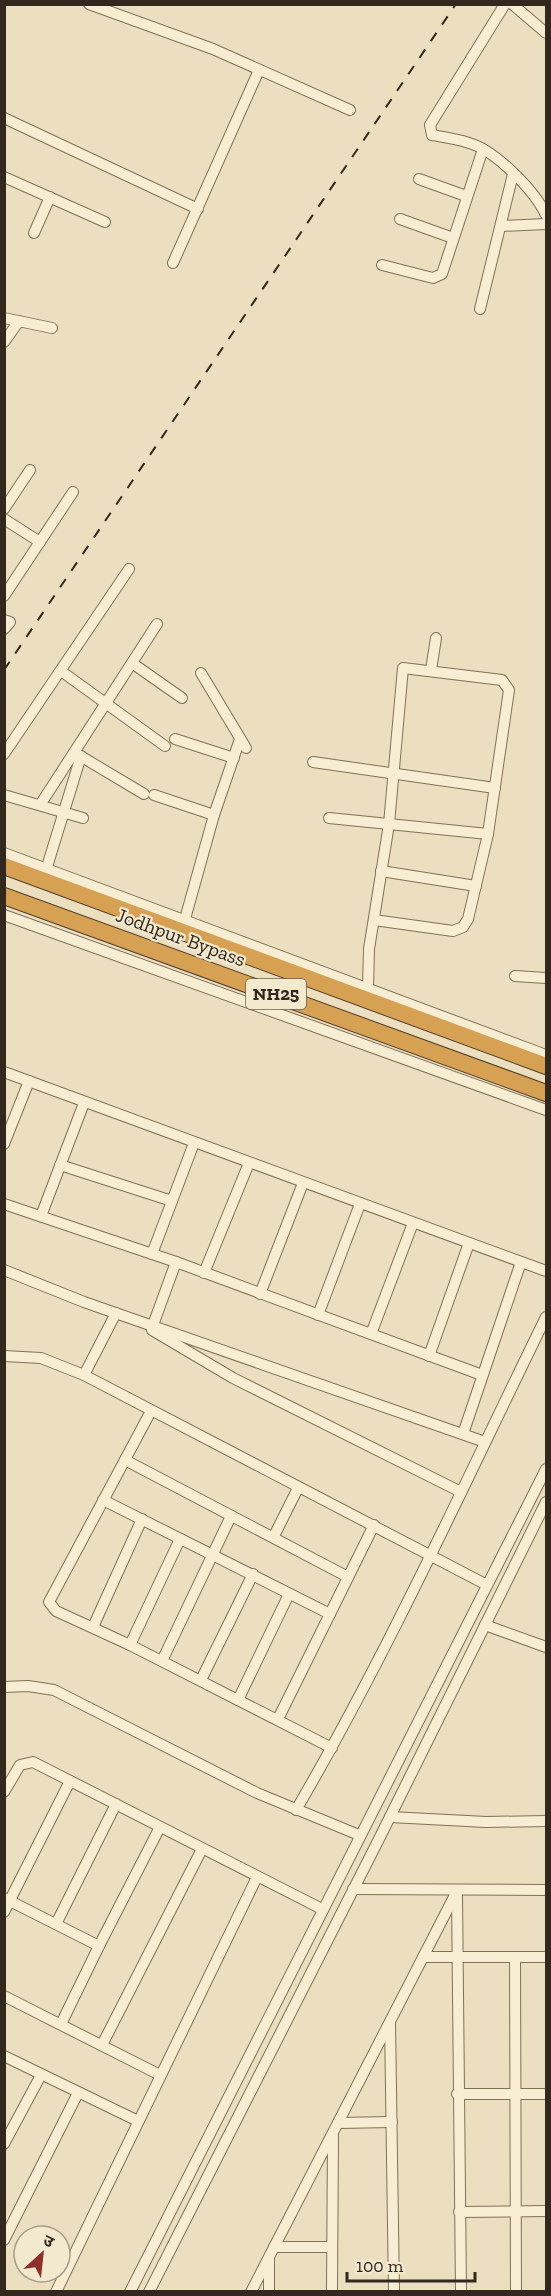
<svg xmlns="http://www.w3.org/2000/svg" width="551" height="2296" font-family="'Zilla Slab','Noto Sans Devanagari',serif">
<rect width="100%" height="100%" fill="#ebdfc0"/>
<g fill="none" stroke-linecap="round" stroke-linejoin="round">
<defs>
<g id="minor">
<polyline points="89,4 213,49 350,110"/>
<path d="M505 4 430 125 432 135C444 137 457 139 469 143 495 150 535 191 546 215"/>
<polyline points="512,4 546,33"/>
<polyline points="4,118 198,209"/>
<polyline points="4,177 105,222"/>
<polyline points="419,179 466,196"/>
<polyline points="400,219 453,238"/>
<polyline points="501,226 546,224"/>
<polyline points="34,233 50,197"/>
<polyline points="173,263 259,70"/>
<polyline points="382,265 433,278 442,274 483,149"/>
<polyline points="480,309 513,174"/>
<polyline points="4,318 52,328"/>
<polyline points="4,342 19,321"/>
<polyline points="4,509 30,470"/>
<polyline points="4,519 40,542"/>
<polyline points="4,596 73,492"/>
<polyline points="4,620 10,622 4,629"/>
<polyline points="132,663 182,698"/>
<polyline points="431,670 436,638"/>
<polyline points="61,671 165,746"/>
<polyline points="201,673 246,748"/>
<polyline points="175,739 234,758"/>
<polyline points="4,754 129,569"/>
<polyline points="77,754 144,794"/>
<polyline points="313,762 495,788"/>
<polyline points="4,795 83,818"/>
<polyline points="154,795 214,815"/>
<polyline points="40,805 157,624"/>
<polyline points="329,818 488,834"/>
<polyline points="4,853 546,1055"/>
<polyline points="46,870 81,756"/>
<polyline points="381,871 476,886"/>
<polyline points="4,915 546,1110"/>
<polyline points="185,919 214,815 240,739"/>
<polyline points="515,976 546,978"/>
<polyline points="368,988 369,949 389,824 403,668 502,680 509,690 488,834 468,919 463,927 453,931 374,920"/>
<polyline points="4,1072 546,1271"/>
<polyline points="4,1144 29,1081"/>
<polyline points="60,1165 172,1201"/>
<polyline points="4,1204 176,1262 482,1375"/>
<polyline points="41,1216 84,1103"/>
<polyline points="152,1254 194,1143"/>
<polyline points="4,1270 84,1302 485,1442"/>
<polyline points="204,1273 249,1163"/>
<polyline points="260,1294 303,1183"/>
<polyline points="318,1315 360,1204"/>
<polyline points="153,1325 176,1262"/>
<polyline points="152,1330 233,1378 461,1492"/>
<polyline points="371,1334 413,1223"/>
<polyline points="4,1356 41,1358 84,1375 487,1585"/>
<polyline points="429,1356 469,1243"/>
<polyline points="84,1375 116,1313"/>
<polyline points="151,1411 49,1602 56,1611 130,1645 332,1748"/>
<polyline points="463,1434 521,1262"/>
<polyline points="125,1460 348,1577"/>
<polyline points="103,1500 330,1614"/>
<polyline points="274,1536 298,1488"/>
<polyline points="485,1625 546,1647"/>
<polyline points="93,1627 142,1519"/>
<polyline points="130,1645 180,1539"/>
<polyline points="162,1661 231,1516"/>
<polyline points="201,1680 253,1574"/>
<polyline points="4,1687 28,1686 54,1690 257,1793 359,1835"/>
<polyline points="238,1700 289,1594"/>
<polyline points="278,1719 374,1525"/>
<polyline points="4,1792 20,1765 33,1762 322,1909"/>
<path d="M296 1810C389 1651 465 1482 546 1317"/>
<polyline points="390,1817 486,1822 546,1821"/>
<polyline points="353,1889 546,1890"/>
<polyline points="457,1894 461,2292"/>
<polyline points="4,1898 99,1946 61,2024"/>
<polyline points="4,1912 70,1781"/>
<polyline points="56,1924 116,1804"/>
<polyline points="99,1946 160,1827"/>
<polyline points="423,1957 546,1957"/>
<polyline points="515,1957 516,2292"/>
<polyline points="4,1996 160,2075"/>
<polyline points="390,2022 394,2292"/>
<polyline points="102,2045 202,1849"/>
<polyline points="4,2056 138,2121"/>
<polyline points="457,2094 546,2094"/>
<polyline points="338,2123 392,2122"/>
<polyline points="4,2144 41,2075"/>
<polyline points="459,2212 546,2211"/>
<polyline points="4,2240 78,2093"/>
<polyline points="274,2247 332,2247"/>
<polyline points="269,2259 269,2292"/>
<polyline points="56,2292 257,1877"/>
<polyline points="130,2292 546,1469"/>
<polyline points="149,2292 379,1839 546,1502"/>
<polyline points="251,2292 457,1891"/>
<polyline points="332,2292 333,2136"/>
</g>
<g id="highway">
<polyline points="4,866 546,1066"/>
<polyline points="4,896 546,1093"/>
</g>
</defs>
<use href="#minor" stroke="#837059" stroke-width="12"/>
<use href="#highway" stroke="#503f2d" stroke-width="18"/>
<use href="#minor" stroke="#f6edd2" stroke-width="10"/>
<use href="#highway" stroke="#d7a154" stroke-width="16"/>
<polyline stroke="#33281d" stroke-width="2" stroke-dasharray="10 10" stroke-linecap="butt" points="4,670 456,4"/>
</g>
<g text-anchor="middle" stroke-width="4.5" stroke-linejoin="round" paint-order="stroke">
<rect fill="#f3e9cf" stroke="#6d6252" stroke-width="1.5" x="246" y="979" width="60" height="30" rx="4.5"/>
<g font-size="18" font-weight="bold" fill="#33281d">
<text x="276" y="1000">NH25</text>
</g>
<g font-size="20" fill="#33281d" stroke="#f3e9cf">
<text transform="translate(181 937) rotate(20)" y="7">Jodhpur Bypass</text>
</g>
</g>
<rect width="551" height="2296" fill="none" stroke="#33281d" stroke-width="12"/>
<g transform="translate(42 2254) rotate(27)"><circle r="28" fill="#f3e9cf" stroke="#a69c88" stroke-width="1.5"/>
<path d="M0-4.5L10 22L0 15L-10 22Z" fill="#8e2e2d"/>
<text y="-9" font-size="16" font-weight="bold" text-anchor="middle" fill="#33281d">उ</text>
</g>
<path d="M347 2272v9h128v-9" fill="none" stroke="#33281d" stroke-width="3"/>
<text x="356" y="2272" font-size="18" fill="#33281d" stroke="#f3e9cf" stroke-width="4.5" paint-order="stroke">100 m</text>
</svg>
